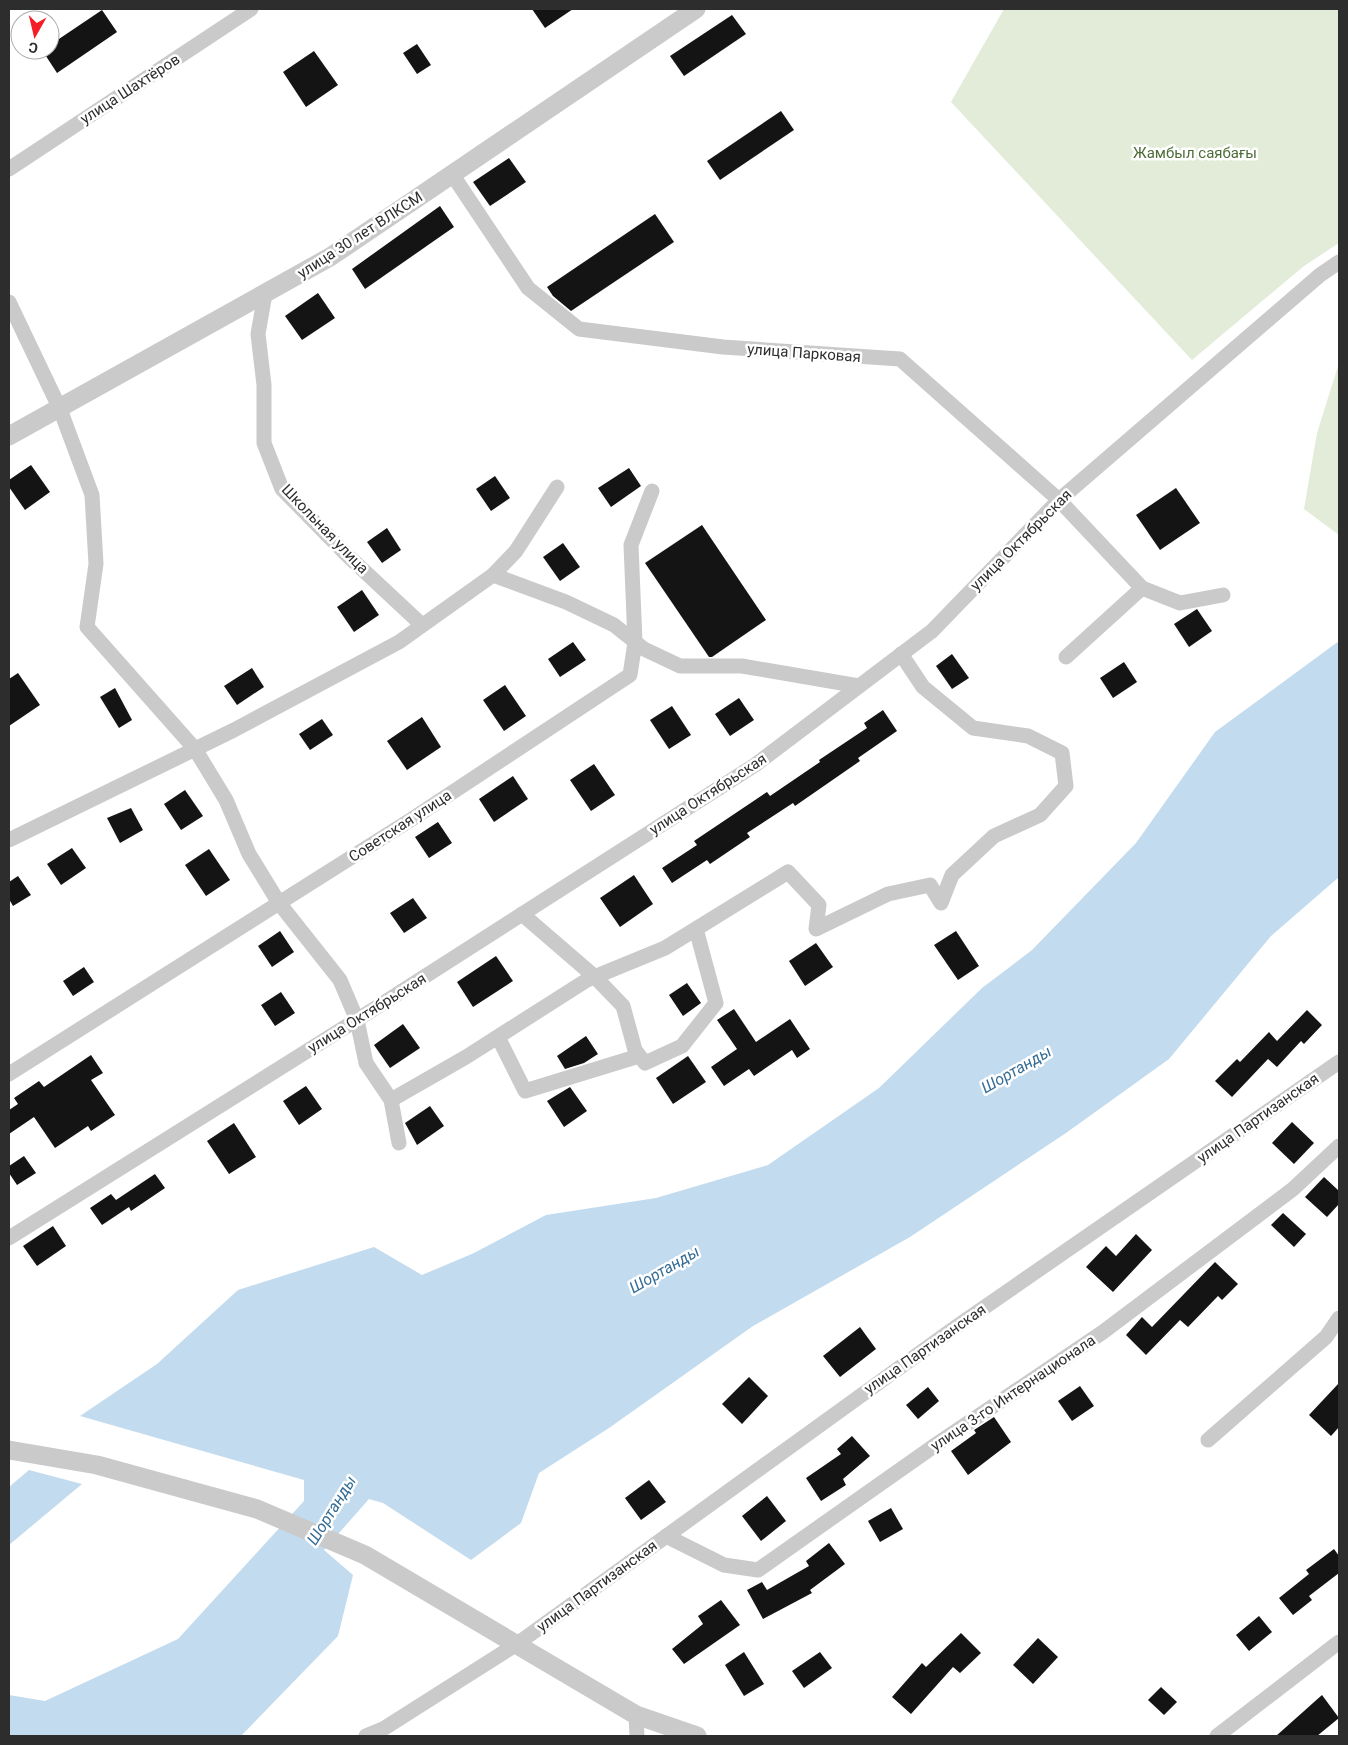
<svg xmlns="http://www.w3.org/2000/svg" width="1348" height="1745" font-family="Roboto,sans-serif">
<rect width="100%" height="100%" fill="#fff"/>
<g fill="#e2ecd8">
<polygon points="1004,9 1339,9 1339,243 1304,266 1192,360 951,102"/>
<polygon points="1339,363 1339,535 1304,509 1317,433"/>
</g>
<g fill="#c2dbee">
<polygon points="1339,641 1339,877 1271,936 1169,1059 1066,1133 910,1237 753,1326 609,1428 539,1473 521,1523 471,1560 383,1503 369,1499 324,1550 353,1575 338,1636 241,1736 9,1736 9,1695 45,1701 178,1639 304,1501 304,1480 80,1416 157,1364 238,1290 374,1247 422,1275 474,1253 546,1215 656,1198 768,1165 879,1088 982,988 1032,950 1136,843 1215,732"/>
<polygon points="29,1470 82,1484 9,1545 9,1487"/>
</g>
<g fill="#141414">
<polygon points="532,9 573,9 545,28"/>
<polygon points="102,10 117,32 57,73 42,50 50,50 50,45"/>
<polygon points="732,15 746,34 684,76 670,56"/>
<polygon points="417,44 431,65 417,74 403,53"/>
<polygon points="314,51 338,85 306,107 283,72"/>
<polygon points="781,111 794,130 720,180 707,161"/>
<polygon points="509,158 526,182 490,206 473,182"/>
<polygon points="440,206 454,227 365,289 352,269"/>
<polygon points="655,214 674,242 571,311 553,296 547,287"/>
<polygon points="318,293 335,318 302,340 285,316"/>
<polygon points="31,465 50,492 25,510 9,487 9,480"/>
<polygon points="629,468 641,486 611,507 598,488"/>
<polygon points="495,476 510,498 491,511 476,489"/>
<polygon points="1176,488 1200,523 1160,550 1136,515"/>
<polygon points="702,525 766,620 712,657 709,657 645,563"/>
<polygon points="387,528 401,550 382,563 367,542"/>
<polygon points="563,543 580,567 560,581 543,557"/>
<polygon points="362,590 379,615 354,632 337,607"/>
<polygon points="1197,609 1212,631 1189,647 1174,624"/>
<polygon points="573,642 586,660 560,677 548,659"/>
<polygon points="952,654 969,678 952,689 936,666"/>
<polygon points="1124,662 1137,682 1113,698 1100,678"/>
<polygon points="252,668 264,687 237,705 224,686"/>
<polygon points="18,673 40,705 9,726 9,679"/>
<polygon points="505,685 526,716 504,731 483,700"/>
<polygon points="115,688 132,720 119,728 100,697"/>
<polygon points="739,698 754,720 730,736 715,714"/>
<polygon points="672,706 691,735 669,749 650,720"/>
<polygon points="883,710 897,731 858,758 860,761 795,806 793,803 747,833 750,837 710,864 707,860 672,883 662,868 697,845 694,841 767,792 770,796 820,762 819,760 867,728 864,723"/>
<polygon points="422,717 441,747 407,770 387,741"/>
<polygon points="322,719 333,735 310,750 299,734"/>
<polygon points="594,764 615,795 591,811 570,780"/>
<polygon points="513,776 528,799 494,822 479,799"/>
<polygon points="185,790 203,816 181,830 164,804"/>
<polygon points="131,808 143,830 120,843 107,818"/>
<polygon points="438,822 452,843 429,858 415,837"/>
<polygon points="72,848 86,868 61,885 47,864"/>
<polygon points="209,849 230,880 206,896 185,865"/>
<polygon points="634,875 653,904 620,927 600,898"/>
<polygon points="18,876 31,895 13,906 9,899 9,882"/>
<polygon points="413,898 427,918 404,933 390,913"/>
<polygon points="280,931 294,952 272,967 258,946"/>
<polygon points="956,931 979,966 958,980 934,945"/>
<polygon points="816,943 833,967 805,986 789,961"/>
<polygon points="496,956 513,981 473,1007 457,982"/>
<polygon points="84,967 94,982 73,996 63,981"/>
<polygon points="687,983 701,1003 683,1016 669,995"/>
<polygon points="281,992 295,1013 275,1026 261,1005"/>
<polygon points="734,1009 756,1042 790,1019 810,1049 797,1058 792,1050 754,1076 749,1069 724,1086 711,1067 737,1049 717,1020"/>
<polygon points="1307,1010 1322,1025 1304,1044 1301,1041 1277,1067 1268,1059 1232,1097 1215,1081 1237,1059 1240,1062 1269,1032 1277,1041"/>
<polygon points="403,1024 420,1048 390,1068 374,1045"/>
<polygon points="586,1036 598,1054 584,1063 565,1069 557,1056"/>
<polygon points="91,1055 103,1073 91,1080 115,1115 91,1131 88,1126 55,1148 34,1117 9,1134 9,1110 18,1104 14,1098 39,1081 44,1087"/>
<polygon points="688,1056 706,1082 673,1104 656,1078"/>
<polygon points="306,1086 322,1109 299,1125 283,1101"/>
<polygon points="570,1087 587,1111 564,1127 547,1101"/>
<polygon points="430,1106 444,1126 417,1145 405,1123"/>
<polygon points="1292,1122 1314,1143 1294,1164 1272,1143"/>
<polygon points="234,1123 256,1157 229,1174 207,1141"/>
<polygon points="24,1156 36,1173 17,1185 9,1173 9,1166"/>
<polygon points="155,1174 165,1188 131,1211 129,1207 102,1225 90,1208 111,1194 116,1200"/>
<polygon points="1324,1177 1339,1191 1339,1204 1327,1217 1305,1197"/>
<polygon points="1283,1213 1306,1234 1294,1247 1271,1225"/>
<polygon points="53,1226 66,1246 37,1266 23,1246"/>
<polygon points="1136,1234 1152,1250 1113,1292 1086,1267 1106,1246 1116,1256"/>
<polygon points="1215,1262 1238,1284 1222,1300 1218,1296 1188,1327 1180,1320 1146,1355 1126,1335 1142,1317 1152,1327"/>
<polygon points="860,1327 876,1349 840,1377 823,1356"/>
<polygon points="749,1377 768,1396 742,1424 722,1404"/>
<polygon points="1339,1383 1339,1427 1331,1436 1309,1415"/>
<polygon points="1080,1386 1094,1406 1072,1421 1058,1401"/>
<polygon points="928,1387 939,1401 918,1419 906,1405"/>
<polygon points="994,1417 1011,1442 968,1475 951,1451 976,1433 974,1430"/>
<polygon points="852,1436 870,1456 843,1479 846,1485 821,1501 806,1478 841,1454 837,1449"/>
<polygon points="649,1480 666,1502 641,1520 625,1498"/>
<polygon points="767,1496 786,1521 761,1541 742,1516"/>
<polygon points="891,1508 903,1529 880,1542 868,1521"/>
<polygon points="829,1543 845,1564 810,1590 812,1593 763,1619 747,1590 762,1582 767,1590 809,1566 806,1561"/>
<polygon points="1334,1549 1339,1556 1339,1573 1309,1596 1312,1600 1293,1615 1279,1598 1309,1574 1306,1570"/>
<polygon points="721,1600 740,1625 684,1664 672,1649 703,1624 698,1616"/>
<polygon points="1259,1616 1272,1632 1249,1651 1236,1635"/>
<polygon points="961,1633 981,1653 960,1673 953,1667 911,1714 892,1697 922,1663 926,1667"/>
<polygon points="1038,1638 1058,1657 1033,1684 1013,1665"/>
<polygon points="744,1652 764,1684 744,1696 725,1665"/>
<polygon points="820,1652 832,1668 804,1688 792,1671"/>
<polygon points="1161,1687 1177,1702 1164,1715 1148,1700"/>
<polygon points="1322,1695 1339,1718 1317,1736 1276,1736"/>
</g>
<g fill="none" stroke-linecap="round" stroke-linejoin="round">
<g stroke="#cacaca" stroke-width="15">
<polyline points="9,169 251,9"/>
<polyline points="452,174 528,288 579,329 723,347 900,359 1059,500 1142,588 1180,603 1223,595"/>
<polyline points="265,294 258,334 264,385 264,443 282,489 347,555 422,625"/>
<polyline points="9,302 60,409 92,495 96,564 87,627 195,749 226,800 249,854 279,903 340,980 357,1020 366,1063 391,1100 399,1143"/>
<polyline points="493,575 566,602 614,625 644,649 680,666 742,666 859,686"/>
<polyline points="1066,657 1142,588"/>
<polyline points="9,840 234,730 399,642 493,575 516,551 557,487"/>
<polyline points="522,914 595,977 623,1006 635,1050 645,1063 682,1046 716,1003 696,929"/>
<polyline points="498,1037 525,1091 639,1056"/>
<polyline points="9,1074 412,819 630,675 635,642 631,545 652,491"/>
<polyline points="391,1100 466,1057 587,980 665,948 788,872 819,905 816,929 888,894 930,885 941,903 952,875 994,836 1040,815 1066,786 1062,753 1028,736 973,728 923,687 901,654"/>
<polyline points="9,1238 374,1009 755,765 932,631 1059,500 1320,275 1339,262"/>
<polyline points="1208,1440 1326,1337 1339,1318"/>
<polyline points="666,1536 724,1565 758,1570 934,1446 1103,1332 1293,1189 1339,1146"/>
<polyline points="636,1715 637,1736"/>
<polyline points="366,1736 383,1729 517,1644 953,1329 1339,1062"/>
<polyline points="1217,1736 1339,1642"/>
</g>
<g stroke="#cacaca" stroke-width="19">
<polyline points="9,436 330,257 696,9"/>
<polyline points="9,1450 97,1465 257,1509 365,1555 636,1715 697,1736"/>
</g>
</g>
<g text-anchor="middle" stroke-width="5" stroke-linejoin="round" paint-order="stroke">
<g font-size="15" fill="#2d2d2d" stroke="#fff">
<text transform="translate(130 89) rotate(-33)" y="5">улица Шахтёров</text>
<text transform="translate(360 235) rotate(-33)" y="5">улица 30 лет ВЛКСМ</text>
<text transform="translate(804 353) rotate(4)" y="5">улица Парковая</text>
<text transform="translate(325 529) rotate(46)" y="5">Школьная улица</text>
<text transform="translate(1021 540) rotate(-45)" y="5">улица Октябрьская</text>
<text transform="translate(708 794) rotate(-33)" y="5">улица Октябрьская</text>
<text transform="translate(400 826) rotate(-33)" y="5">Советская улица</text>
<text transform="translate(367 1013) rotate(-32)" y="5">улица Октябрьская</text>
<text transform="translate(1258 1118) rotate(-35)" y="5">улица Партизанская</text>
<text transform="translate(925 1349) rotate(-35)" y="5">улица Партизанская</text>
<text transform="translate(1013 1393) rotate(-34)" y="5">улица 3-го Интернационала</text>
<text transform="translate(597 1586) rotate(-36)" y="5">улица Партизанская</text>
</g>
<g font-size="15" fill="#4d6c37" stroke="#fff">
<text x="1195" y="158">Жамбыл саябағы</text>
</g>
<g font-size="16" font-style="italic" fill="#346c95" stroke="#fff">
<text transform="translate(1016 1069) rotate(-30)" y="6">Шортанды</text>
<text transform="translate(664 1269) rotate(-30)" y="6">Шортанды</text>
<text transform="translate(331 1510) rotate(-58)" y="6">Шортанды</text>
</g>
</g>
<rect width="1348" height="1745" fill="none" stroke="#2d2d2d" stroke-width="20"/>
<g transform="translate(35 35) rotate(188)"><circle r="24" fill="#ffffff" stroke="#ababab"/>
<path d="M0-4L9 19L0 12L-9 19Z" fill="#f41e26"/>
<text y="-8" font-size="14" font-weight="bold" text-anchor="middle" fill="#2d2d2d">С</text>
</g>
</svg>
